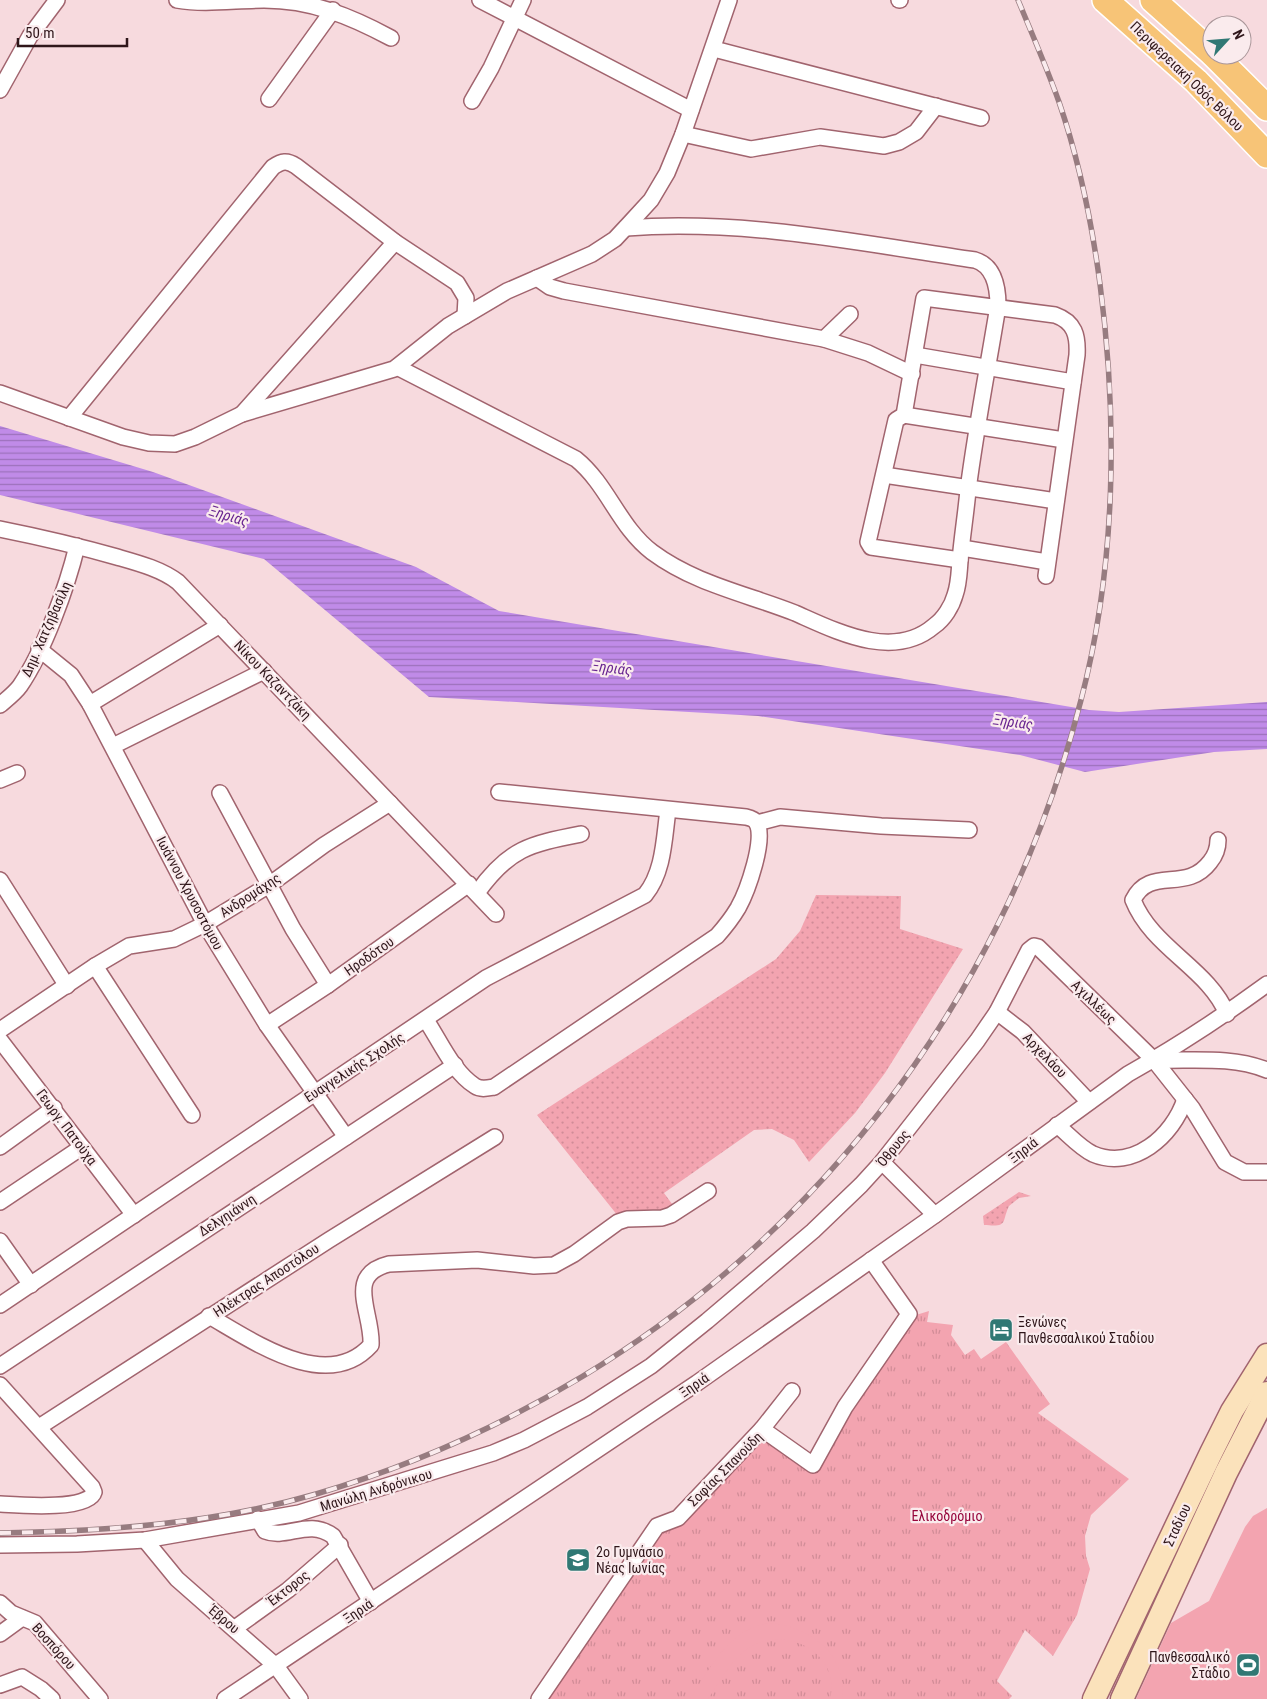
<svg xmlns="http://www.w3.org/2000/svg" width="1267" height="1699" font-family="'Roboto Condensed',sans-serif">
<defs>
<pattern id="grass-dots" width="8" height="8" patternUnits="userSpaceOnUse" patternTransform="scale(1.25)"><rect width="8" height="8" fill="#f3a4b0"/><path d="M2 2h.1M6 6h.1" fill="none" stroke="#d18c97" stroke-width="1.8" stroke-linecap="round"/></pattern>
<pattern id="park-tufts" width="24" height="20" patternUnits="userSpaceOnUse" patternTransform="scale(1.25)"><rect width="24" height="20" fill="#f3a4b0"/><path d="M3 7l-1-3M5 7V3M7 7l1-3M15 17l-1-3M17 17v-4M19 17l1-3" fill="none" stroke="#d18c97"/></pattern>
<pattern id="water-rules" width="6" height="5" patternUnits="userSpaceOnUse" patternTransform="scale(1.25)"><rect width="6" height="5" fill="#c08be8"/><path d="M0 2.5h6" fill="none" stroke="#9c71bb"/></pattern>
</defs>
<rect width="100%" height="100%" fill="#f7dade"/>
<g fill="url(#grass-dots)">
<polygon points="816,895 901,896 900,929 963,949 885,1073 855,1113 809,1162 794,1140 772,1129 754,1130 664,1193 675,1208 618,1216 537,1115 776,959 800,931"/>
<path d="M1019 1192 1031 1196 1019 1198 1009 1206C1001 1223 1009 1227 984 1225L983 1216Z"/>
</g>
<polygon fill="url(#park-tufts)" points="929,1311 927,1322 953,1325 951,1335 965,1355 974,1349 981,1359 1006,1342 1050,1404 1038,1413 1129,1479 1091,1515 1085,1536 1086,1556 1090,1569 1077,1615 1053,1656 1025,1630 997,1681 1012,1696 1009,1699 544,1699 659,1529 762,1433 815,1468 916,1315"/>
<g fill="#f3a4b0">
<polygon points="1267,1508 1267,1699 1136,1699 1171,1623 1209,1601 1245,1527 1253,1516"/>
<path d="M770 1623C809 1626 849 1655 842 1699H830C841 1654 789 1626 752 1646 732 1657 721 1681 708 1699H690C711 1667 729 1628 770 1623Z"/>
</g>
<polygon fill="url(#water-rules)" points="0,426 153,472 416,567 499,611 1089,710 1119,712 1267,702 1267,749 1214,752 1085,772 1020,755 758,716 429,697 264,559 0,495"/>
<g fill="none" stroke-linecap="round" stroke-linejoin="round">
<defs>
<g id="minor">
<path d="M177 0C205 5 236 0 264 0 311 0 350 16 391 38"/>
<polyline points="480,0 691,110"/>
<polyline points="899,0 900,0"/>
<polyline points="714,49 981,118"/>
<polyline points="0,90 30,36 57,0"/>
<polyline points="269,99 333,10"/>
<polyline points="472,101 491,68 523,0"/>
<polyline points="683,134 751,149 820,137 884,146 899,142 916,132 936,106"/>
<polyline points="537,278 550,287 564,291 824,339 868,353 912,374"/>
<polyline points="824,339 850,314"/>
<polyline points="915,355 1073,382"/>
<path d="M397 367 576 459C608 485 619 527 652 552 695 584 747 594 795 613 836 631 893 661 934 626 944 619 952 606 955 595 959 584 959 573 960 561 962 537 966 513 968 490 976 428 988 367 998 306 998 288 995 266 975 260 859 243 744 219 626 228"/>
<polyline points="0,393 123,437 149,443 175,444 195,437 242,414 394,369 448,326 507,291 592,254 615,239 629,224 651,200 667,173 683,134 729,0"/>
<polyline points="242,414 395,242"/>
<polyline points="904,415 1064,440"/>
<path d="M69 418 273 167C282 161 287 160 296 166L395 242 457 283 466 298 465 316"/>
<polyline points="884,475 1056,501"/>
<path d="M0 529C40 537 79 546 117 557 138 563 161 569 178 582L496 914"/>
<polyline points="962,548 1047,562"/>
<path d="M960 560 871 547 868 542 896 420 904 415 924 298 1055 315C1075 322 1078 336 1077 355L1046 576"/>
<polyline points="39,649 71,675 90,704 205,924 267,1025 346,1137"/>
<polyline points="90,704 220,625"/>
<path d="M0 705C7 699 15 693 20 686 44 651 67 587 77 546"/>
<polyline points="113,746 264,671"/>
<polyline points="0,780 17,773"/>
<polyline points="220,793 293,929 328,985"/>
<polyline points="757,823 780,817 881,826 969,830"/>
<path d="M1218 840C1218 848 1215 856 1210 862 1186 894 1150 865 1133 900 1152 948 1209 969 1227 1014"/>
<polyline points="0,880 67,986"/>
<path d="M477 893C509 848 530 844 581 834"/>
<polyline points="95,966 192,1115"/>
<polyline points="997,1012 1023,1032 1089,1102"/>
<path d="M426 1020C440 1041 453 1072 475 1086 481 1090 488 1088 494 1087L717 936C725 927 732 918 738 908 747 892 767 837 756 822 754 819 750 818 746 817L499 792"/>
<polyline points="267,1025 328,985 469,884"/>
<polyline points="0,1030 95,966 129,946 174,939 205,924 269,885 324,845 390,803"/>
<polyline points="0,1040 134,1215"/>
<path d="M1156 1060C1194 1061 1231 1056 1267 1070"/>
<path d="M1057 1125C1068 1134 1080 1148 1093 1154 1133 1171 1173 1136 1185 1099"/>
<polyline points="0,1147 54,1108"/>
<polyline points="882,1162 935,1215"/>
<polyline points="0,1202 82,1147"/>
<polyline points="0,1241 31,1285"/>
<path d="M0 1305 486 978 645 895C664 872 664 838 668 810"/>
<path d="M209 1316C253 1341 327 1394 371 1345 373 1313 344 1275 389 1264L477 1260 534 1266 554 1265 574 1254 618 1222 627 1219 662 1218 671 1215 708 1191"/>
<polyline points="0,1366 455,1065"/>
<path d="M0 1385 92 1487 94 1492C89 1511 17 1505 0 1504"/>
<polyline points="39,1427 329,1240 495,1137"/>
<polyline points="762,1429 792,1391"/>
<path d="M258 1519 265 1531C287 1540 308 1518 333 1536L371 1602"/>
<polyline points="145,1540 177,1579 276,1666 300,1699"/>
<polyline points="0,1545 77,1544 145,1540 299,1513 493,1453 524,1440 587,1407 651,1366 707,1321 813,1231 861,1185 882,1162 977,1041 997,1012 1029,950 1034,946 1038,947 1154,1060 1192,1108 1225,1162 1244,1172 1267,1172"/>
<polyline points="0,1603 11,1613 35,1623 100,1699"/>
<polyline points="235,1628 288,1590 340,1545"/>
<polyline points="0,1634 22,1618"/>
<polyline points="0,1685 22,1677 41,1689 52,1699"/>
<path d="M225 1699 697 1383 935 1215 1128 1074C1176 1047 1222 1017 1267 984"/>
<polyline points="539,1699 657,1526 678,1518 762,1429 813,1465 845,1407 909,1314 871,1260"/>
</g>
<g id="secondary">
<polyline points="1094,1699 1211,1453 1232,1411 1267,1355"/>
<polyline points="1122,1699 1226,1473 1267,1393"/>
</g>
<g id="primary">
<polyline points="1105,0 1196,81 1267,155"/>
<polyline points="1153,0 1212,53"/>
<polyline points="1214,55 1267,108"/>
</g>
</defs>
<use href="#minor" stroke="#a1646e" stroke-width="18"/>
<use href="#secondary" stroke="#a1646e" stroke-width="25"/>
<use href="#primary" stroke="#fff" stroke-width="28"/>
<use href="#minor" stroke="#fff" stroke-width="15"/>
<use href="#secondary" stroke="#fbe2bb" stroke-width="22"/>
<use href="#primary" stroke="#f7c477" stroke-width="25"/>
<defs>
<path id="rail" d="M0 1533C106 1531 213 1524 316 1494 696 1382 983 1084 1081 700 1116 566 1118 421 1100 284 1092 224 1079 160 1059 102 1047 68 1032 34 1018 0"/>
</defs>
<use href="#rail" stroke="#977c80" stroke-width="5.5"/>
<use href="#rail" stroke="#faebed" stroke-width="4" stroke-dasharray="11" stroke-linecap="butt"/>
</g>
<defs>
<symbol id="hotel-square" viewBox="-11 -11 22 22"><rect x="-9" y="-9" width="18" height="18" rx="4" fill="#307874" stroke="#faebed"/><path d="M-6-4.5h1.5V1H6V5H4.5V3h-9V5H-6ZM-4 0a1.8 1.8 0 1 1 3.6 0ZM.5 0V-2.5h3Q6-2.5 6 0Z" fill="#fff"/></symbol>
<symbol id="school-square" viewBox="-11 -11 22 22"><rect x="-9" y="-9" width="18" height="18" rx="4" fill="#307874" stroke="#faebed"/><path d="M0-5L7-2L0 1L-7-2ZM-4 1L0 2.5L4 1V4Q0 6-4 4Z" fill="#fff"/></symbol>
<symbol id="stadium-square" viewBox="-11 -11 22 22"><rect x="-9" y="-9" width="18" height="18" rx="4" fill="#307874" stroke="#faebed"/><path d="M0-5a6.5 5 0 1 0 0 10a6.5 5 0 1 0 0-10ZM-3.5-1.8h7v3.6h-7Z" fill="#fff"/></symbol>
</defs>
<g fill-rule="evenodd">
<use href="#hotel-square" x="987" y="1316" width="28" height="28"/>
<use href="#school-square" x="564" y="1546" width="28" height="28"/>
<use href="#stadium-square" x="1234" y="1651" width="28" height="28"/>
</g>
<g text-anchor="middle" stroke-width="4.5" stroke-linejoin="round" paint-order="stroke">
<g font-size="14" fill="#2f161a" stroke="#faebed">
<text transform="translate(1187 76) rotate(44)" y="5">Περιφερειακή Οδός Βόλου</text>
<text transform="translate(46 629) rotate(-66)" y="5">Δημ. Χατζηβασίλη</text>
<text transform="translate(273 680) rotate(46)" y="5">Νίκου Καζαντζάκη</text>
<text transform="translate(190 893) rotate(62)" y="5">Ιωάννου Χρυσοστόμου</text>
<text transform="translate(250 895) rotate(-33)" y="5">Ανδρομάχης</text>
<text transform="translate(369 956) rotate(-35)" y="5">Ηροδότου</text>
<text transform="translate(1094 1002) rotate(44)" y="5">Αχιλλέως</text>
<text transform="translate(1045 1055) rotate(46)" y="5">Αρχελάου</text>
<text transform="translate(354 1067) rotate(-33)" y="5">Ευαγγελικής Σχολής</text>
<text transform="translate(67 1127) rotate(53)" y="5">Γεωργ. Πατούχα</text>
<text transform="translate(893 1148) rotate(-51)" y="5">Όθρυος</text>
<text transform="translate(1023 1150) rotate(-37)" y="5">Ξηριά</text>
<text transform="translate(227 1215) rotate(-33)" y="5">Δελγηιάννη</text>
<text transform="translate(266 1280) rotate(-33)" y="5">Ηλέκτρας Αποστόλου</text>
<text transform="translate(694 1385) rotate(-34)" y="5">Ξηριά</text>
<text transform="translate(725 1469) rotate(-45)" y="5">Σοφίας Σπανούδη</text>
<text transform="translate(376 1490) rotate(-17)" y="5">Μανώλη Ανδρόνικου</text>
<text transform="translate(1177 1525) rotate(-65)" y="5">Σταδίου</text>
<text transform="translate(288 1588) rotate(-38)" y="5">Έκτορος</text>
<text transform="translate(358 1611) rotate(-34)" y="5">Ξηριά</text>
<text transform="translate(224 1619) rotate(40)" y="5">Έβρου</text>
<text transform="translate(54 1646) rotate(48)" y="5">Βοσπόρου</text>
</g>
<g font-size="14" fill="#2f161a" stroke="#faebed" text-anchor="start">
<text x="1018" y="1327">Ξενώνες<tspan x="1018" dy="16">Πανθεσσαλικού Σταδίου</tspan></text>
<text x="596" y="1557">2ο Γυμνάσιο<tspan x="596" dy="16">Νέας Ιωνίας</tspan></text>
<text x="1230" y="1662" text-anchor="end">Πανθεσσαλικό<tspan x="1230" dy="16">Στάδιο</tspan></text>
</g>
<g font-size="14" fill="#97063c" stroke="#faebed">
<text x="947" y="1521">Ελικοδρόμιο</text>
</g>
<g font-size="15" font-style="italic" fill="#682490" stroke="#faebed">
<text transform="translate(229 516) rotate(17)" y="5">Ξηριάς</text>
<text transform="translate(612 668) rotate(7)" y="5">Ξηριάς</text>
<text transform="translate(1013 722) rotate(8)" y="5">Ξηριάς</text>
</g>
</g>
<g transform="translate(1227 40) rotate(64)"><circle r="24" fill="#faebed" stroke="#a99699"/>
<path d="M0-4L9 19L0 12L-9 19Z" fill="#307874"/>
<text y="-8" font-size="14" font-weight="bold" text-anchor="middle" fill="#2f161a">N</text>
</g>
<path d="M18 38v8h109v-8" fill="none" stroke="#2f161a" stroke-width="2.5"/>
<text x="25" y="38" font-size="15" fill="#2f161a" stroke="#faebed" stroke-width="4" paint-order="stroke">50 m</text>
</svg>
